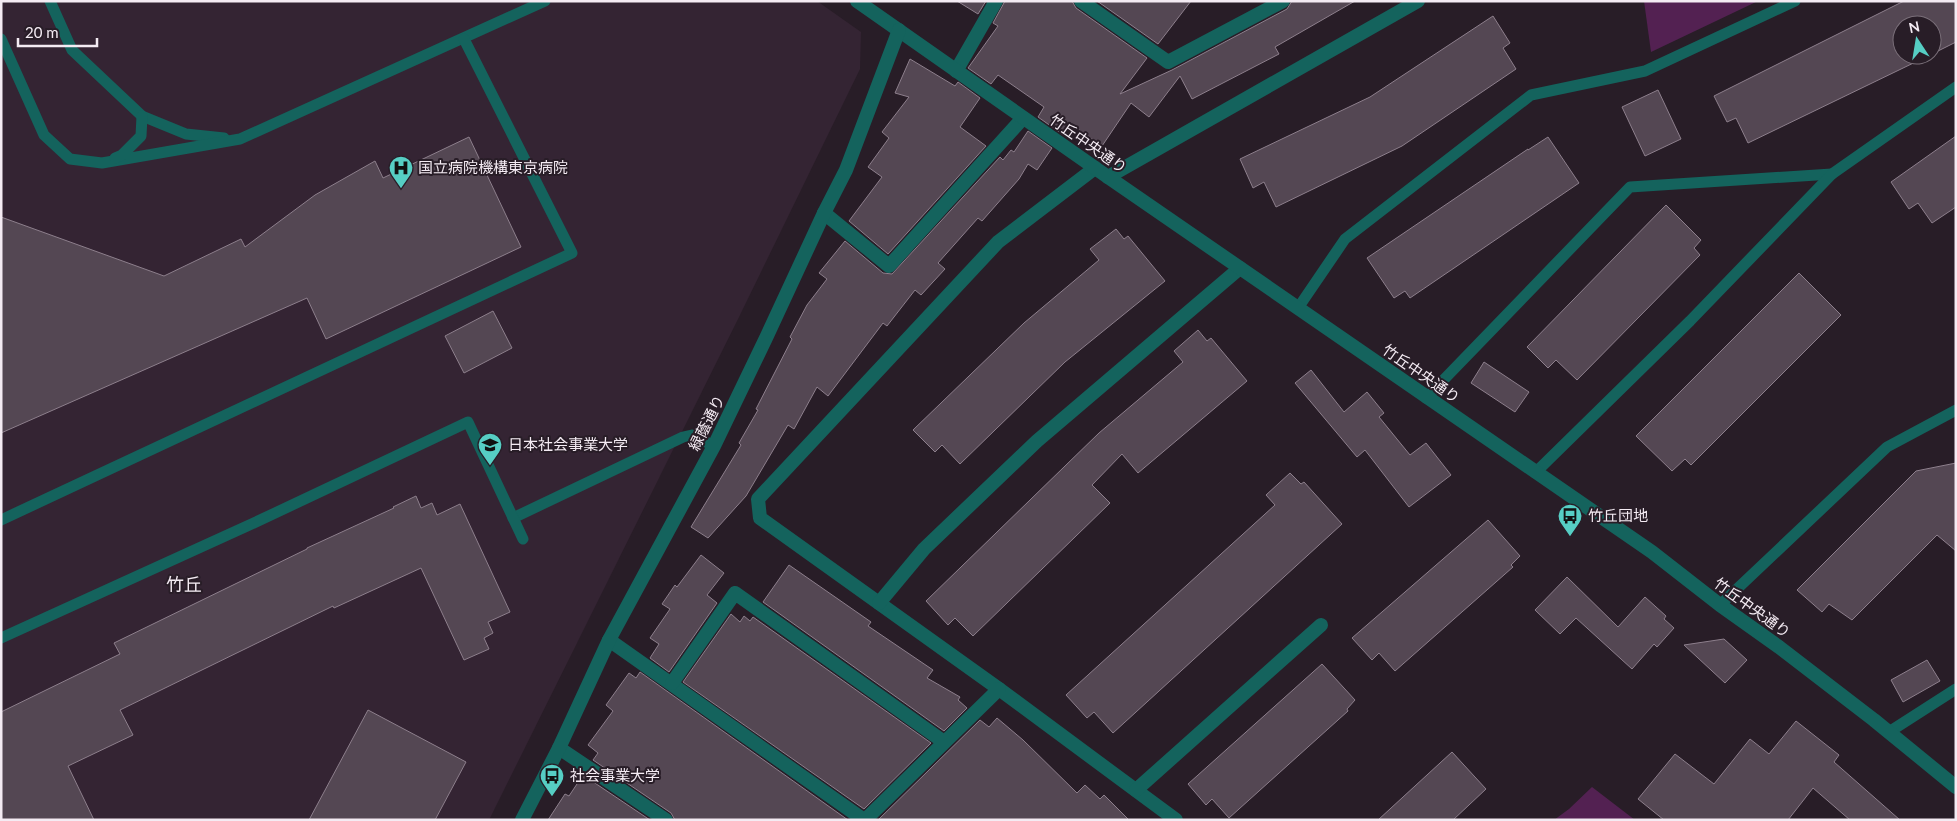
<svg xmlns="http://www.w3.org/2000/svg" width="1957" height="821" font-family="Lato,'Noto Sans JP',sans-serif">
<rect width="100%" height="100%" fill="#281d27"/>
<polygon fill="#342433" points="1,1 817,1 861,32 860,69 739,317 489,820 1,820"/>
<g fill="#532152">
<polygon points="1644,1 1758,1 1651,52"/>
<polygon points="1592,787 1635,820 1554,820 1569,809"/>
</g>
<g fill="#544753" stroke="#8d7f8c">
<polygon points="957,1 986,1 978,14"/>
<polygon points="1005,1 1072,1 1076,8 1147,58 1120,94 1172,70 1287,9 1292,1 1355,1 1275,47 1279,54 1192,99 1180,76 1149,117 1131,103 1102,146 1069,123 1062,134 1038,117 1044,107 998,75 991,84 968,68 998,26 993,23"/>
<polygon points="1097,1 1191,1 1158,44"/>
<polygon points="1904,1 1956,1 1956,42 1932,54 1932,25 1902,25 1902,55 1930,55 1748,143 1736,118 1727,122 1714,96"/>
<polygon points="1493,16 1510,43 1503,48 1516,69 1402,146 1276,207 1264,182 1253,188 1240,159 1370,97"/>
<polygon points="910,59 955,86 958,82 980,98 960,127 986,146 888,254 849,221 882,177 868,167 889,138 882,132 909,97 895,93"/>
<polygon points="1658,90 1681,139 1645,156 1622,107"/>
<polygon points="1028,131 1052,148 1037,170 1028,164 1019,179 982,221 978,218 938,263 945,269 921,295 915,290 887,326 883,323 828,396 817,387 794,429 788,425 746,496 708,538 691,527 741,445 739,443 758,410 756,409 792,339 790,337 807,305 827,279 819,273 845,241 883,273 892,274 1000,157 1003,160 1011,150 1014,152"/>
<polygon points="1956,136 1956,207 1932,223 1918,203 1909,209 1891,182"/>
<polygon points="469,137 521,247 326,339 307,298 1,433 1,217 164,276 241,239 245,247 315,195 375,161 383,178"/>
<polygon points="1548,137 1579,183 1410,298 1405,291 1394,298 1367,258 1528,149 1528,150"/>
<polygon points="1666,205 1701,240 1694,248 1700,255 1577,380 1556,360 1548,368 1527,347"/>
<polygon points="1116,229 1124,239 1128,236 1165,281 1065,362 960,464 942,445 935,452 913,430 1024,323 1099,260 1090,249"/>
<polygon points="1799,273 1841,315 1691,465 1685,459 1672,471 1636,436"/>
<polygon points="493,311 512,348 464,373 445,336"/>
<polygon points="1198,330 1207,341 1211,338 1247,381 1138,473 1122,454 1092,485 1110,503 973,636 955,618 948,625 926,601 1099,433 1183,362 1174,351"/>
<polygon points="1484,362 1529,392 1515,412 1471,383"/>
<polygon points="1311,370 1344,412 1367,392 1384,413 1379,417 1410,455 1426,443 1451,475 1409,507 1365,450 1357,457 1295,383"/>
<polygon points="1956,463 1956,551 1937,535 1852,620 1829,604 1822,612 1797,590 1916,471"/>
<polygon points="1290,473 1301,484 1304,482 1342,524 1113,733 1094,712 1087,718 1066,695 1275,505 1266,495"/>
<polygon points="416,496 421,508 432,503 437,515 460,504 510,612 488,622 493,633 484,638 489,649 464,660 421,568 334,608 333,606 120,710 133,735 68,766 94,820 1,820 1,712 120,654 114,643 307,549 307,548 394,508 393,507"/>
<polygon points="1488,520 1520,556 1511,565 1513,567 1395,671 1379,653 1372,660 1352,638"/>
<polygon points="701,555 724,573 707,595 717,603 669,672 650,658 659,644 650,638 670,609 662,604 675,585 677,587"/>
<polygon points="789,565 871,622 868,626 933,670 927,678 960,697 958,700 967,708 944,731 763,602"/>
<polygon points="1567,577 1618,627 1645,597 1666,616 1664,619 1674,628 1657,647 1654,644 1632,669 1576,618 1560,634 1535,610"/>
<polygon points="731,614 740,622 744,616 750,621 753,617 931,743 864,809 683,682"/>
<polygon points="1724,639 1747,660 1725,683 1684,645"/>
<polygon points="1927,660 1940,681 1903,702 1891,680"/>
<polygon points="1322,664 1355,700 1347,709 1348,711 1229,818 1212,799 1206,805 1188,784"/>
<polygon points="640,672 848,820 675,820 671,813 593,760 598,753 588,745 613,711 606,705 629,673 636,678"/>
<polygon points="368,710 466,762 435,820 309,820"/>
<polygon points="997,718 1023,740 1077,793 1085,785 1100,799 1104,795 1129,820 878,820 980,720 989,727"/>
<polygon points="1796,721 1839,755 1834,762 1900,820 1850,820 1813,788 1788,820 1664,820 1638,799 1675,754 1714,784 1750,739 1769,754"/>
<polygon points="1452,752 1486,789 1453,820 1378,820"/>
<polygon points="583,775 650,820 548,820 565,794 569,796"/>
</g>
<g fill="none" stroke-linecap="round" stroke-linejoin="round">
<g stroke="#14635d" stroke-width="11">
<polyline points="50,1 72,50 142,116 186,134 224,138"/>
<polyline points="1,39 44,135 70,159 102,163 240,139 545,1"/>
<polyline points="115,158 122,155 141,136 142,116"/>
<polyline points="1298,308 1345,239 1531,95 1645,71 1795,1"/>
<polyline points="1426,398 1630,187 1832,174"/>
<polyline points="1535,473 1690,321 1832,174 1956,87"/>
<polyline points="513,518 683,437 692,435 714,446"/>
<polyline points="1,520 572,253 464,39"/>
<polyline points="1720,605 1887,447 1956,410"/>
<polyline points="1,638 256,522 468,422 523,539"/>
<polyline points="1889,732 1956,689"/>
</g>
<g stroke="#14635d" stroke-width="14">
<polyline points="1081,1 1168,62 1283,1"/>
<polyline points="956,71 996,1"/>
<polyline points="1095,168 998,242 758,499 760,518 999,689 1176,820"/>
<polyline points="1108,177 1418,1"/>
<polyline points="824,213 889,266 1023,118"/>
<polyline points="879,603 924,549 1037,441 1240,268"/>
<polyline points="609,640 864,820"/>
<polyline points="672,683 735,593 944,742"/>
<polyline points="559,748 666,820"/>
<polyline points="1136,790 1321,625"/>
<polyline points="865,820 999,689"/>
</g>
<g stroke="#14635d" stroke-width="14">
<polyline points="857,1 1108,177 1652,552 1720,605 1779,647 1874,720 1956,787"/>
<polyline points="522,820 559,748 609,640 714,446 766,338 824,213 846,170 899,30"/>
</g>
</g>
<defs>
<symbol id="hospital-pin" viewBox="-11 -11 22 30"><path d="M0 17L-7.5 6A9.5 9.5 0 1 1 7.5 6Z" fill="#56cec4" stroke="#281d27"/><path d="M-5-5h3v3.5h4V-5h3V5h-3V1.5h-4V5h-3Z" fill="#111"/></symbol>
<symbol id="university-pin" viewBox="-11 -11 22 30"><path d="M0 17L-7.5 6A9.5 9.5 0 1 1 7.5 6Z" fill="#56cec4" stroke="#281d27"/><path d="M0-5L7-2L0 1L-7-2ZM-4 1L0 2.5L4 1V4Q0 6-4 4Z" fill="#111"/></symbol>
<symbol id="bus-pin" viewBox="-11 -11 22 30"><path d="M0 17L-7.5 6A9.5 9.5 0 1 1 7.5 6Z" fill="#56cec4" stroke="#281d27"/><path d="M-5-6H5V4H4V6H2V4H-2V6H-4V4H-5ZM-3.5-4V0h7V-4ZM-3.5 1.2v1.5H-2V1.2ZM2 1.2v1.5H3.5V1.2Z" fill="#111"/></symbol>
</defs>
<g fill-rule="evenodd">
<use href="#hospital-pin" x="387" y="154" width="28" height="38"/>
<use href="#university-pin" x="476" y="431" width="28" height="38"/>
<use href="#bus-pin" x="1556" y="502" width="28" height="38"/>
<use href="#bus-pin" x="538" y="762" width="28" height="38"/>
</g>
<g text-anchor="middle" stroke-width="4" stroke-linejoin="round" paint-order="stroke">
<g font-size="15" fill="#f4ebf3" stroke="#281d27">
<text transform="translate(1088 144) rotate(35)" y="5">竹丘中央通り</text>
<text transform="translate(1421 374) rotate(35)" y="5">竹丘中央通り</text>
<text transform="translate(707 423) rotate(-63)" y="5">緑蔭通り</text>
<text transform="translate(1752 608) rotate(36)" y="5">竹丘中央通り</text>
</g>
<g font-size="15" fill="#f4ebf3" stroke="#281d27" text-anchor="start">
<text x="418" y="173">国立病院機構東京病院</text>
<text x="508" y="450">日本社会事業大学</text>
<text x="1588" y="521">竹丘団地</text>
<text x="570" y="781">社会事業大学</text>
</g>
<g font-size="18" fill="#f4ebf3" stroke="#281d27">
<text x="184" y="591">竹丘</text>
</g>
</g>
<rect width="1957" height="821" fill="none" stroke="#f4ebf3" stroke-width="5"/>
<g transform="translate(1917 40) rotate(348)"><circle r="24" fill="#281d27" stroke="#7a6f79"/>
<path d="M0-4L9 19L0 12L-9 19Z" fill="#56cec4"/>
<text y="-8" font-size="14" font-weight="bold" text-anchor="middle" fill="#f4ebf3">N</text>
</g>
<path d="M18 38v8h79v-8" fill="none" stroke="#f4ebf3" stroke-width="2.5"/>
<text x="25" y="38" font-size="15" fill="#f4ebf3" stroke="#281d27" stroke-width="4" paint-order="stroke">20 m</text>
</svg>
